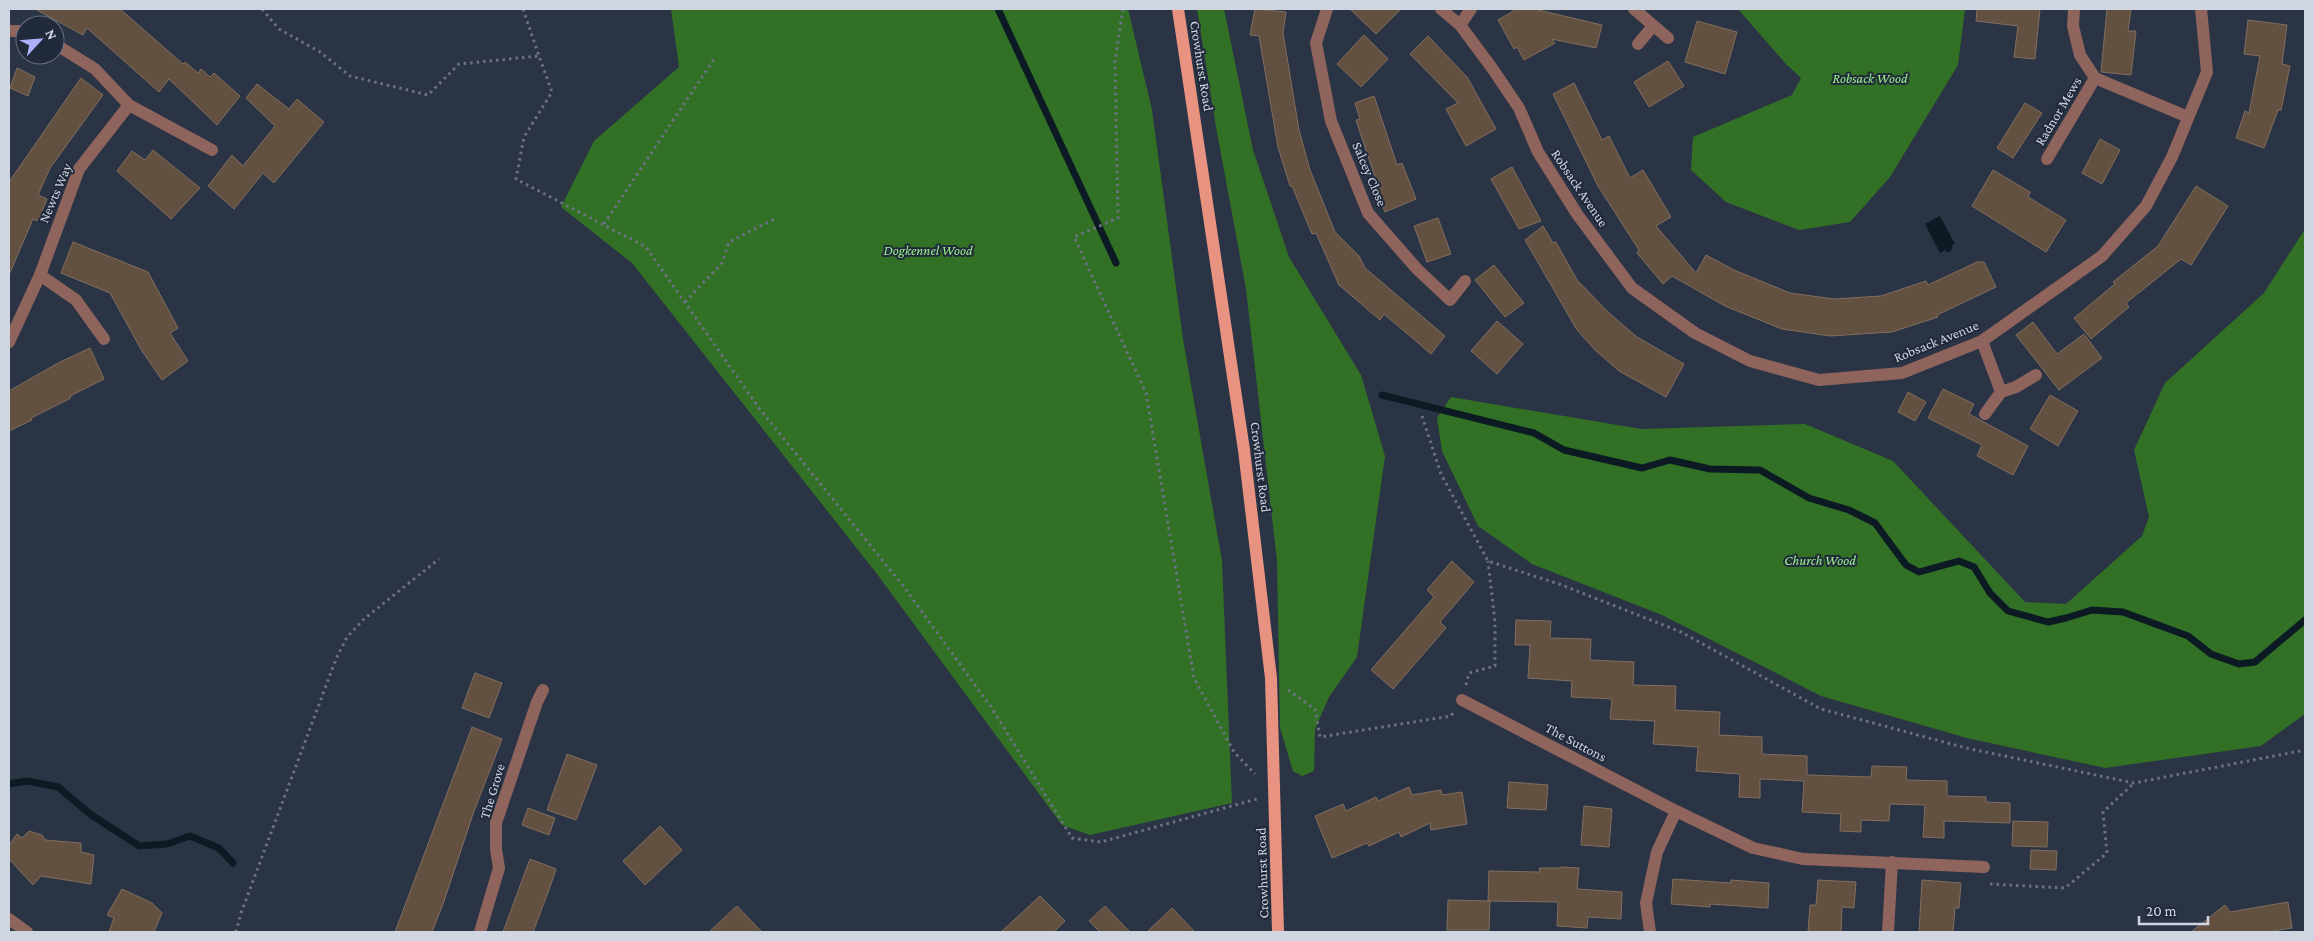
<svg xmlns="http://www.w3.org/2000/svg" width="2314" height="941" font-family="'Crimson Pro',serif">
<rect width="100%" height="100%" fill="#2b3445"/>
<g fill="#327125">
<polygon points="671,9 1128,9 1152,110 1183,339 1222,561 1232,803 1090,835 1062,825 877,574 632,263 561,207 594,141 679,67"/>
<polygon points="1197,9 1224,9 1253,150 1289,257 1361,375 1385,456 1357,657 1329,697 1315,729 1314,771 1302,776 1293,771 1280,728 1277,561 1246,289 1216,127"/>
<polygon points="1738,9 1965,9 1958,65 1890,177 1850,222 1799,230 1726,202 1691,170 1693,137 1792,95 1801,78 1786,64"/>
<polygon points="2305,229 2305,714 2261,746 2105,768 1967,738 1821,696 1662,615 1532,564 1478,526 1442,451 1437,418 1451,397 1641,429 1805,424 1893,461 2025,602 2066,604 2142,536 2149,517 2134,450 2165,383 2264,293"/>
</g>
<polygon fill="#0c1b23" points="1940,216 1955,244 1951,246 1953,249 1947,253 1945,250 1940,253 1925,224"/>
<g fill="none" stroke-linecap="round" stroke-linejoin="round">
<g stroke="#0c1b23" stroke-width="7">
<polyline points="998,9 1116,263"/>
<polyline points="1382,395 1534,433 1564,450 1642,468 1670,460 1710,469 1760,470 1809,498 1849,510 1875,523 1906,565 1919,572 1959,561 1974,567 1990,593 2008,611 2048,622 2066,618 2092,610 2123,612 2188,636 2211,654 2239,664 2255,662 2305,620"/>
<polyline points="9,784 27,781 58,787 90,814 139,846 167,844 190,836 219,848 233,863"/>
</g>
</g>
<g fill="#625041" stroke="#816e5e">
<polygon points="35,9 120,9 183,64 185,62 198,73 201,69 210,77 214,73 240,96 217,125 169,79 159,92 87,28 83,35"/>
<polygon points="1255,9 1286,12 1283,33 1299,130 1310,170 1335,232 1359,256 1365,268 1445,336 1431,354 1384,314 1380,320 1339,285 1316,233 1312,234 1292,186 1290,186 1278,147 1259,36 1250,35"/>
<polygon points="1350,9 1401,9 1376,34"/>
<polygon points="1517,9 1534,9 1602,25 1596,48 1552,39 1555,43 1524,60 1517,47 1514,49 1498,20"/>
<polygon points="1977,9 2040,9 2035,59 2014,57 2018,26 1976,21"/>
<polygon points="2107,9 2131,9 2128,31 2136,31 2131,75 2101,72"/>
<polygon points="2248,20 2287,25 2282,64 2290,66 2281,110 2278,110 2264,148 2236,138 2245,111 2249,113 2260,56 2244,54"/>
<polygon points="1697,21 1737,32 1725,74 1685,62"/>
<polygon points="1364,35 1388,59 1361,87 1337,64"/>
<polygon points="1428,36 1467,77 1496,129 1466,146 1446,109 1458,103 1410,54"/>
<polygon points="1668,61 1684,86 1649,107 1634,82"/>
<polygon points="17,68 35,77 28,96 10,88"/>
<polygon points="81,78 103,95 50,168 38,195 47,199 38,221 33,219 9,275 9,182"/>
<polygon points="1574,83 1602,140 1609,136 1630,178 1643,170 1671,217 1656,226 1696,273 1706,255 1734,270 1790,293 1834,299 1881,296 1926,281 1928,285 1977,262 1984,262 1996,287 1937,315 1938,317 1892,332 1830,336 1782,329 1725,306 1672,276 1663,284 1637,253 1639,250 1598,186 1553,94"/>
<polygon points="257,84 289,109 297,99 324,122 274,183 263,173 234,209 208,186 232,155 243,166 275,126 246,98"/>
<polygon points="1374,96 1397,165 1402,163 1416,199 1385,212 1375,187 1378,186 1356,120 1360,119 1355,103"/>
<polygon points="2025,103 2042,113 2013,158 1997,148"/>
<polygon points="2100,139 2120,150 2102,184 2082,173"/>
<polygon points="153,150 200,188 171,219 117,171 132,151 145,160"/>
<polygon points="1512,167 1541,221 1519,229 1491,179"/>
<polygon points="1993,170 2030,192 2028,197 2066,220 2046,252 1972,206"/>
<polygon points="2196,186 2228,206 2191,265 2181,259 2126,303 2129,307 2091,339 2074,318 2115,284 2113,282 2158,246"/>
<polygon points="1438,218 1451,254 1427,262 1414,226"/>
<polygon points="1543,226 1553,243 1556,242 1577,280 1609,313 1637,337 1684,364 1666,397 1619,371 1595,350 1577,330 1525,240"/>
<polygon points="73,242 148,272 178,328 170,333 188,361 162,380 142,351 110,293 61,273"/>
<polygon points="1494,265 1524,303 1505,317 1475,280"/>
<polygon points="1497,321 1523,344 1497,374 1471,351"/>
<polygon points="2033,322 2057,354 2084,334 2102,358 2059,390 2016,335"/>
<polygon points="90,348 104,379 70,396 71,398 31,418 32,420 9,431 9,391 58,363"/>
<polygon points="1943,389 1974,404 1969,414 2028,446 2013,475 1977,456 1982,445 1928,418"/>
<polygon points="1908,392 1926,402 1915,421 1898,412"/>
<polygon points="2050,395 2078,411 2058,446 2030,429"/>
<polygon points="1452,561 1474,582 1440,622 1446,628 1393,689 1371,670 1434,597 1427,590"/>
<polygon points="1516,620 1551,621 1550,638 1591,639 1590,660 1634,662 1633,685 1676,686 1675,710 1720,712 1719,735 1762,737 1762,754 1807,756 1807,775 1871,777 1872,766 1907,767 1906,780 1947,781 1947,796 1986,797 1986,802 2010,803 2010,823 1944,821 1944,838 1923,837 1925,805 1890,804 1889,821 1861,820 1861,832 1840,831 1841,814 1802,812 1804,781 1760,779 1760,798 1739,797 1740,774 1696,771 1698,747 1653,744 1655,721 1610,719 1612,699 1571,697 1572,681 1528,678 1530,645 1515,645"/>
<polygon points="475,673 502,683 489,718 462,708"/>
<polygon points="472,727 502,739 474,811 443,904 432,932 395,932"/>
<polygon points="567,754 597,765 576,820 547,810"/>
<polygon points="1509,782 1548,785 1546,810 1507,808"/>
<polygon points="1409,787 1412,795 1441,790 1442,795 1462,792 1467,824 1431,830 1430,823 1401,837 1399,832 1369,846 1367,843 1332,858 1315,816 1343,804 1346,811 1376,797 1378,801"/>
<polygon points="1584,806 1612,809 1609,847 1581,845"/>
<polygon points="528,808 555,818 549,835 522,825"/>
<polygon points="2013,821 2048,822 2047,847 2012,846"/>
<polygon points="660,826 682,850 645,885 623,861"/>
<polygon points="29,831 42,835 45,840 81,843 81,852 94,855 91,884 41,876 33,885 9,859 9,845 17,834 22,838"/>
<polygon points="2031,850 2057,851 2056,870 2030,869"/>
<polygon points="530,859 556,869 550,887 533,932 503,932"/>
<polygon points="1560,867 1579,868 1577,889 1622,892 1621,919 1588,917 1587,928 1557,926 1558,902 1488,901 1489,871 1540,872 1539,868 1560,868"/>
<polygon points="1673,879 1731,883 1731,880 1769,883 1768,908 1710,904 1710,907 1671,904"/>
<polygon points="1818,880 1856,882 1854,908 1842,907 1841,932 1808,932 1810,905 1816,905"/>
<polygon points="1922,880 1961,883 1959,908 1955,908 1953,932 1919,932"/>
<polygon points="122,889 152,903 162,913 154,932 109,932 114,918 107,915"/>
<polygon points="1040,896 1065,921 1054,932 1001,932"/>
<polygon points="1448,900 1490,901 1489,930 1447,930"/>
<polygon points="2288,902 2292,928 2266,932 2191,932 2225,905 2230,912"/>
<polygon points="737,906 762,932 709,932"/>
<polygon points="1105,906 1130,932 1100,932 1089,921"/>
<polygon points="1172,908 1195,932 1147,932"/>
</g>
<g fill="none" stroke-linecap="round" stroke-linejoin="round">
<g stroke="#6b7382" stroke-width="3" stroke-dasharray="2.5 4" stroke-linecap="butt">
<polyline points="262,9 279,29 320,52 350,76 428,95 459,64 539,56 552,92 524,137 516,179 646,247 759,408 904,587 991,707 1072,838 1101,842 1257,799"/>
<polyline points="523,9 539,56"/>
<polyline points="1123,9 1115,61 1118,218 1074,237 1146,393 1194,678 1234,752 1255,774"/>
<polyline points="604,224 714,59"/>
<polyline points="685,302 722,263 729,242 774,219"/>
<polyline points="1422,416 1441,474 1488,561 1559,584 1681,632 1821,709 1966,748 2134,783 2305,750"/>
<polyline points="1466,685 1469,673 1495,666 1495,622 1488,561"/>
<polyline points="1288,690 1315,709 1320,737 1451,716 1453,713"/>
<polyline points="1990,884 2065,888 2107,853 2103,812 2134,783"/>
<polyline points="236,932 241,913 336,659 347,637 364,619 439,559"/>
</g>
<g stroke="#8f645c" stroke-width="12">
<polyline points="1327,9 1316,43 1331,121 1368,213 1417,269 1450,300 1465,281"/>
<polyline points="1441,9 1460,25 1492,68 1519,108 1538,152 1577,214 1632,288 1695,333 1750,361 1819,380 1902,373 1982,341 2102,256 2146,206 2172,157 2207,72 2201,9"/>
<polyline points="1634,9 1668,38"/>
<polyline points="2074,9 2073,26 2080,55 2095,78 2188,117"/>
<polyline points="1460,25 1471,9"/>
<polyline points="9,31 25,31"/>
<polyline points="55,44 95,69 129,105 212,150"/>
<polyline points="1638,44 1653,26"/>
<polyline points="2047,159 2095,78"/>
<polyline points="40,275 76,300 104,339"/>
<polyline points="1982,341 2001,392"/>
<polyline points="9,342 40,275 79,169 129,105"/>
<polyline points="1985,414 2001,392 2016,387 2036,375"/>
<polyline points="1462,700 1676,811 1753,848 1803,859 1984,867"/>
<polyline points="9,919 27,932"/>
<polyline points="480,932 499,868 496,849 496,823 537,702 543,690"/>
<polyline points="1650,932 1646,903 1657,852 1676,811"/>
<polyline points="1888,932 1892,862"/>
</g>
<polyline stroke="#e89281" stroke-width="12" points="1178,9 1244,450 1271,678 1278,932"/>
</g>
<g text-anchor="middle" stroke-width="4" stroke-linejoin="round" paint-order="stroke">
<g font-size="14" fill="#d0d6e1" stroke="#212a3b">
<text transform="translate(1202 66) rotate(81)" y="5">Crowhurst Road</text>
<text transform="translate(2058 111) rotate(-59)" y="5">Radnor Mews</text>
<text transform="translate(1370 174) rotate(67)" y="5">Salcey Close</text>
<text transform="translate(1580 188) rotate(56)" y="5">Robsack Avenue</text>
<text transform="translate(55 193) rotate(-67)" y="5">Newts Way</text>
<text transform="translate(1936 341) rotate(-22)" y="5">Robsack Avenue</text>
<text transform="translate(1261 467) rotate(83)" y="5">Crowhurst Road</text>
<text transform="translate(1576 742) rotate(28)" y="5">The Suttons</text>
<text transform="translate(492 791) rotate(-73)" y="5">The Grove</text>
<text transform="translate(1262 873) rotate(-92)" y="5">Crowhurst Road</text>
</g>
<g font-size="14" font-style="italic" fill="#9cf18c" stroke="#212a3b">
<text x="1870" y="83">Robsack Wood</text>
<text x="928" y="255">Dogkennel Wood</text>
<text x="1820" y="565">Church Wood</text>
</g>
</g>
<rect width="2314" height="941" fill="none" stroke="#d0d6e1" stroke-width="20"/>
<g transform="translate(40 40) rotate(64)"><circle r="24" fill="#212a3b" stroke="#676f7d"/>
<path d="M0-4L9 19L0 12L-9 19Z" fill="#afaefa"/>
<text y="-8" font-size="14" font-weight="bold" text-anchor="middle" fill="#d0d6e1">N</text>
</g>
<path d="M2139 916v8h69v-8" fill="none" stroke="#d0d6e1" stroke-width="2.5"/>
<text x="2146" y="916" font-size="15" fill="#d0d6e1" stroke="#212a3b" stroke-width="4" paint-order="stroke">20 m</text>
</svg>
